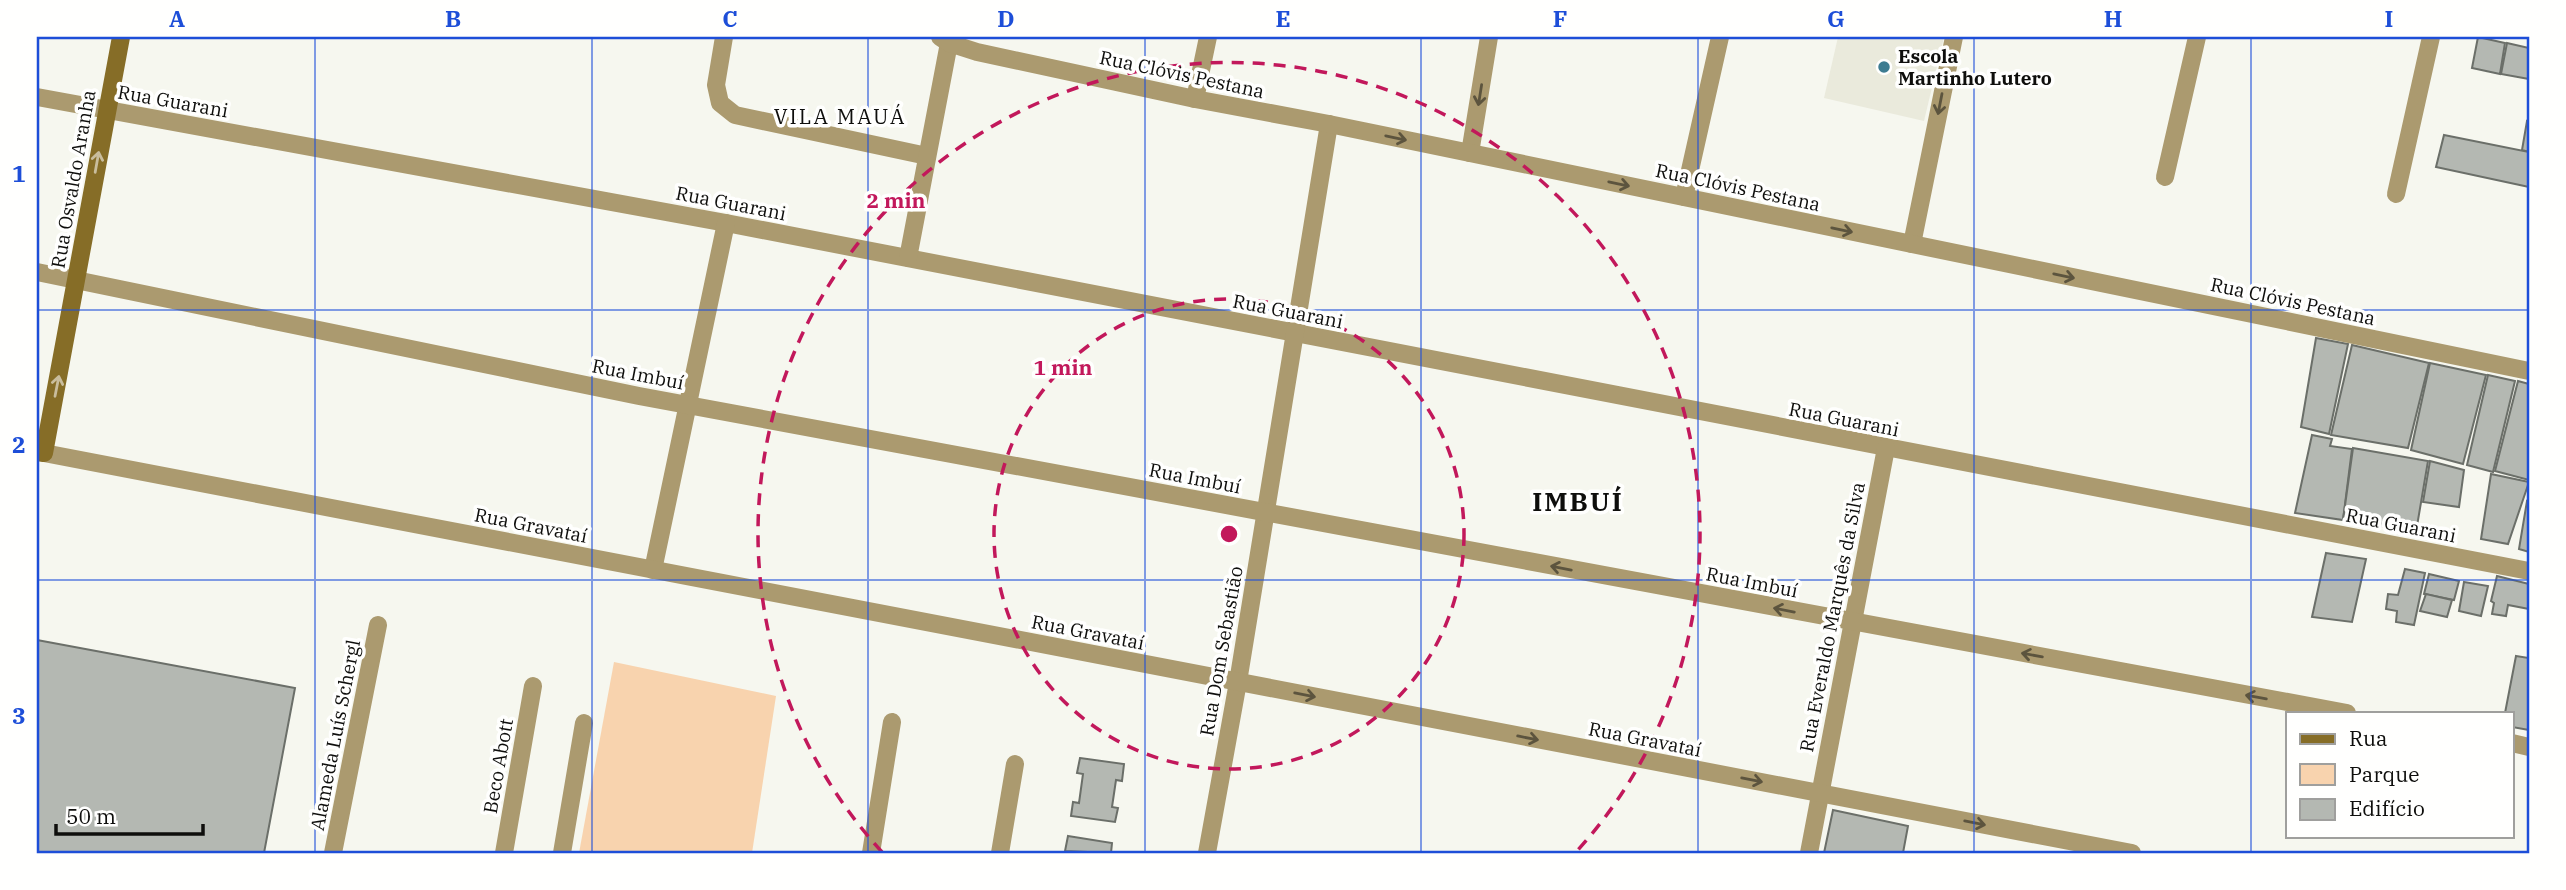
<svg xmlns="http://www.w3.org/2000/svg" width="2566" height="890" font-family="'IBM Plex Serif',serif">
<rect width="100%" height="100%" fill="#f6f7ef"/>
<polygon fill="#eaeadc" points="1838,37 1944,37 1924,121 1824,98"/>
<polygon fill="#f8d3ae" points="614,662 776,696 752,853 579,853"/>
<g fill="#b4b8b2" stroke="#6b6f69" stroke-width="2">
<polygon points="2478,37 2505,43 2500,74 2472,68"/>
<polygon points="2507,43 2529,48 2529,79 2501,74"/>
<polygon points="2527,121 2529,122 2529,152 2522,150"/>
<polygon points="2444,135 2529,152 2529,187 2436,167"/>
<polygon points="2316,338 2348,344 2329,434 2301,427"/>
<polygon points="2352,345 2429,363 2408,448 2331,435"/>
<polygon points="2430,363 2486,375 2463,464 2411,450"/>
<polygon points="2488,375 2515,381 2493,472 2467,465"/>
<polygon points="2518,381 2529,384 2529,480 2495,471"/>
<polygon points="2312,435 2332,439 2330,446 2352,449 2343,520 2295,513"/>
<polygon points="2353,448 2428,461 2416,532 2343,520"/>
<polygon points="2430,461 2464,470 2459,507 2423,502"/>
<polygon points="2491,474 2529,482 2508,544 2481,539"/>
<polygon points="2527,501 2529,502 2529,552 2519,549"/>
<polygon points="2326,553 2366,559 2352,622 2312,617"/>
<polygon points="2405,569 2425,573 2414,625 2396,622 2397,611 2386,609 2388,594 2398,595"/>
<polygon points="2429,574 2459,581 2454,600 2424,594"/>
<polygon points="2497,576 2529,584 2529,609 2508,605 2506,616 2492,614 2494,603 2491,601"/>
<polygon points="2464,582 2488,586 2481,616 2459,611"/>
<polygon points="2426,594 2452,600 2447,617 2420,611"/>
<polygon points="37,640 295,688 264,853 37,853"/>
<polygon points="2516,656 2529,658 2529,730 2512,727 2512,713 2505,713"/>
<polygon points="1080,758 1124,764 1122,781 1116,780 1112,807 1118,808 1115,822 1071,816 1073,802 1079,803 1083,774 1077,773"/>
<polygon points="1833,810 1908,826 1903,853 1824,853"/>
<polygon points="1068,836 1112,843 1111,853 1065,851"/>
</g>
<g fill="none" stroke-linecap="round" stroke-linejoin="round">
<g stroke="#ab9a6f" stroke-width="18">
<polyline points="724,37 716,85 720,103 735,115 927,156"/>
<polyline points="37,97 726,223 2529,571"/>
<polyline points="1195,99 1208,37"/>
<polyline points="1470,153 1489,37"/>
<polyline points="2165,177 2197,37"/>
<polyline points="2396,194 2431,37"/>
<polyline points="1684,197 1720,37"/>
<polyline points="1912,244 1954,37"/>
<polyline points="908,258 949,43"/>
<polyline points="653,570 726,223"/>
<polyline points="333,853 378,625"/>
<polyline points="504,853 533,686"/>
<polyline points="562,853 584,723"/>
<polyline points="871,853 892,722"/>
<polyline points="1000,853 1015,764"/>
<polyline points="1207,853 1238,682 1329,124"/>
<polyline points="1809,853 1886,448"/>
</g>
<g stroke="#ab9a6f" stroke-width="18">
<polyline points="940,37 949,43 977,52 1195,99 1329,124 2529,371"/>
<polyline points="37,272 639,396 2347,713"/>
<polyline points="44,453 2132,853"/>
<polyline points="2512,743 2529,747"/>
</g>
<polyline stroke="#866d27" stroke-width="18" points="37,452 44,453 121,37"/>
</g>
<defs><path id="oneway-shaft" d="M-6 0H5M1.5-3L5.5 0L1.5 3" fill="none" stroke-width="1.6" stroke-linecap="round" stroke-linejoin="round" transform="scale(1.75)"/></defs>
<g stroke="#5c543e">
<use href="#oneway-shaft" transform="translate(1480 95) rotate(99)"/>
<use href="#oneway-shaft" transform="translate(1940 104) rotate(101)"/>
<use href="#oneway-shaft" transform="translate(1396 138) rotate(12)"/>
<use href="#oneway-shaft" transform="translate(1619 184) rotate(12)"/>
<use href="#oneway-shaft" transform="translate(1842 230) rotate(12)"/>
<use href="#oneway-shaft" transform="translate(2064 276) rotate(12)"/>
<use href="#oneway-shaft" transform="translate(1561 568) rotate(-169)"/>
<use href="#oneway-shaft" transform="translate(1784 610) rotate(-169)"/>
<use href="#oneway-shaft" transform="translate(2032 655) rotate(-170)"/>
<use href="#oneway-shaft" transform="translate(1305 695) rotate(11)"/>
<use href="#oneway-shaft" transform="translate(2256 697) rotate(-170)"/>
<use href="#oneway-shaft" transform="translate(1528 738) rotate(11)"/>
<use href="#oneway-shaft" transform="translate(1752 780) rotate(11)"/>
<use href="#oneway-shaft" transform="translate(1975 823) rotate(11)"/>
</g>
<g stroke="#c9bd9d">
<use href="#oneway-shaft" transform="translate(97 162) rotate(-80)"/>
<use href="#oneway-shaft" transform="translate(57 386) rotate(-79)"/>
</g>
<path fill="none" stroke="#1d4ed8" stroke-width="2" stroke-opacity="0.55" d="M315 37V853M592 37V853M868 37V853M1145 37V853M1421 37V853M1698 37V853M1974 37V853M2251 37V853M37 310H2529M37 580H2529"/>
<g fill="none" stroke="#c2185b" stroke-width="3.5" stroke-dasharray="12 9">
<circle cx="1229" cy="534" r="235"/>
<path d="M882 852A471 471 0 1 1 1576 852"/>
</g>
<circle fill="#3d7c91" stroke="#fffffe" stroke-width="2.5" cx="1884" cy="67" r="7"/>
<g text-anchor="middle" stroke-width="7" stroke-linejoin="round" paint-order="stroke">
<g font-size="19" font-weight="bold" fill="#0e0e0c" stroke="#fffffe" text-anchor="start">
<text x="1898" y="63">Escola<tspan x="1898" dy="22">Martinho Lutero</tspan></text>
</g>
<g font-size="19" fill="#0e0e0c" stroke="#fffffe">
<text transform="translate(1182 74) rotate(12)" y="7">Rua Clóvis Pestana</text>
<text transform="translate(173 101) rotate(10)" y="7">Rua Guarani</text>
<text transform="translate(73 179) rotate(-80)" y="7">Rua Osvaldo Aranha</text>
<text transform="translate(1738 187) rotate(12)" y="7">Rua Clóvis Pestana</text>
<text transform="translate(731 203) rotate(11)" y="7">Rua Guarani</text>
<text transform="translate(2293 301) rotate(12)" y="7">Rua Clóvis Pestana</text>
<text transform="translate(1288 311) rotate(11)" y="7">Rua Guarani</text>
<text transform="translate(638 374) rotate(11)" y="7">Rua Imbuí</text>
<text transform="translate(1844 419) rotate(11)" y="7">Rua Guarani</text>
<text transform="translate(1195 478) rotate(11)" y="7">Rua Imbuí</text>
<text transform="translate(531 525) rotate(11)" y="7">Rua Gravataí</text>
<text transform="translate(2401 525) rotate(11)" y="7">Rua Guarani</text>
<text transform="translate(1752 582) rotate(11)" y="7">Rua Imbuí</text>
<text transform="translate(1832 617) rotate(-79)" y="7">Rua Everaldo Marquês da Silva</text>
<text transform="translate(1088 632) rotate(11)" y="7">Rua Gravataí</text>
<text transform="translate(1221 651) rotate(-80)" y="7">Rua Dom Sebastião</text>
<text transform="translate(335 735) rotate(-79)" y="7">Alameda Luís Schergl</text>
<text transform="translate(1645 739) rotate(11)" y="7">Rua Gravataí</text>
<text transform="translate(498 766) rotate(-80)" y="7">Beco Abott</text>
</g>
<g font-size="21" letter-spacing="2" fill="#0e0e0c" stroke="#fffffe">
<text x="840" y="124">VILA MAUÁ</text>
</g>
<g font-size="26" font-weight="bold" letter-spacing="2" fill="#0e0e0c" stroke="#fffffe">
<text x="1578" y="511">IMBUÍ</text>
</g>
</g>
<circle cx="1229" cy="534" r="10" fill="#c2185b" stroke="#fffffe" stroke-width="3.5"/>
<g font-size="21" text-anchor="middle" font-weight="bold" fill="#c2185b" stroke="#fffffe" stroke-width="7" stroke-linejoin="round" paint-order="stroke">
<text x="896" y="208">2 min</text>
<text x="1063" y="375">1 min</text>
</g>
<rect width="2566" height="890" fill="none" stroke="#fffffe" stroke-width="77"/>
<rect x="2286" y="712" width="228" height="126" fill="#fffffe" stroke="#9f9f9d" stroke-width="2"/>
<rect x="2300" y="734" width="35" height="10" fill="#866d27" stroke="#9f9f9d" stroke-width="2"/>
<text x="2349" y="746" font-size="21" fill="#0e0e0c">Rua</text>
<rect x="2300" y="764" width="35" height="21" fill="#f8d3ae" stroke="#9f9f9d" stroke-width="2"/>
<text x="2349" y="782" font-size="21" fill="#0e0e0c">Parque</text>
<rect x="2300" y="799" width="35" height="21" fill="#b4b8b2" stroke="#9f9f9d" stroke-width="2"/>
<text x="2349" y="816" font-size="21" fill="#0e0e0c">Edifício</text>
<path d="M56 824v10h147v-10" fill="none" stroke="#0e0e0c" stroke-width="3.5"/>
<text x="66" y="824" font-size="21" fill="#0e0e0c" stroke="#fffffe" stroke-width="5" paint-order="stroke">50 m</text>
<rect x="38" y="38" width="2490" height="814" fill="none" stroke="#1d4ed8" stroke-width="2.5"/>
<g font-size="23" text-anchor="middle" font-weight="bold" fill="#1d4ed8">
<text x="177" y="27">A</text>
<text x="453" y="27">B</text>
<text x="730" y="27">C</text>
<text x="1006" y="27">D</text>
<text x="1283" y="27">E</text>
<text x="1560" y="27">F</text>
<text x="1836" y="27">G</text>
<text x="2113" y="27">H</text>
<text x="2389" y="27">I</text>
<text x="19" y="182">1</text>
<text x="19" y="453">2</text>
<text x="19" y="724">3</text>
</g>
</svg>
